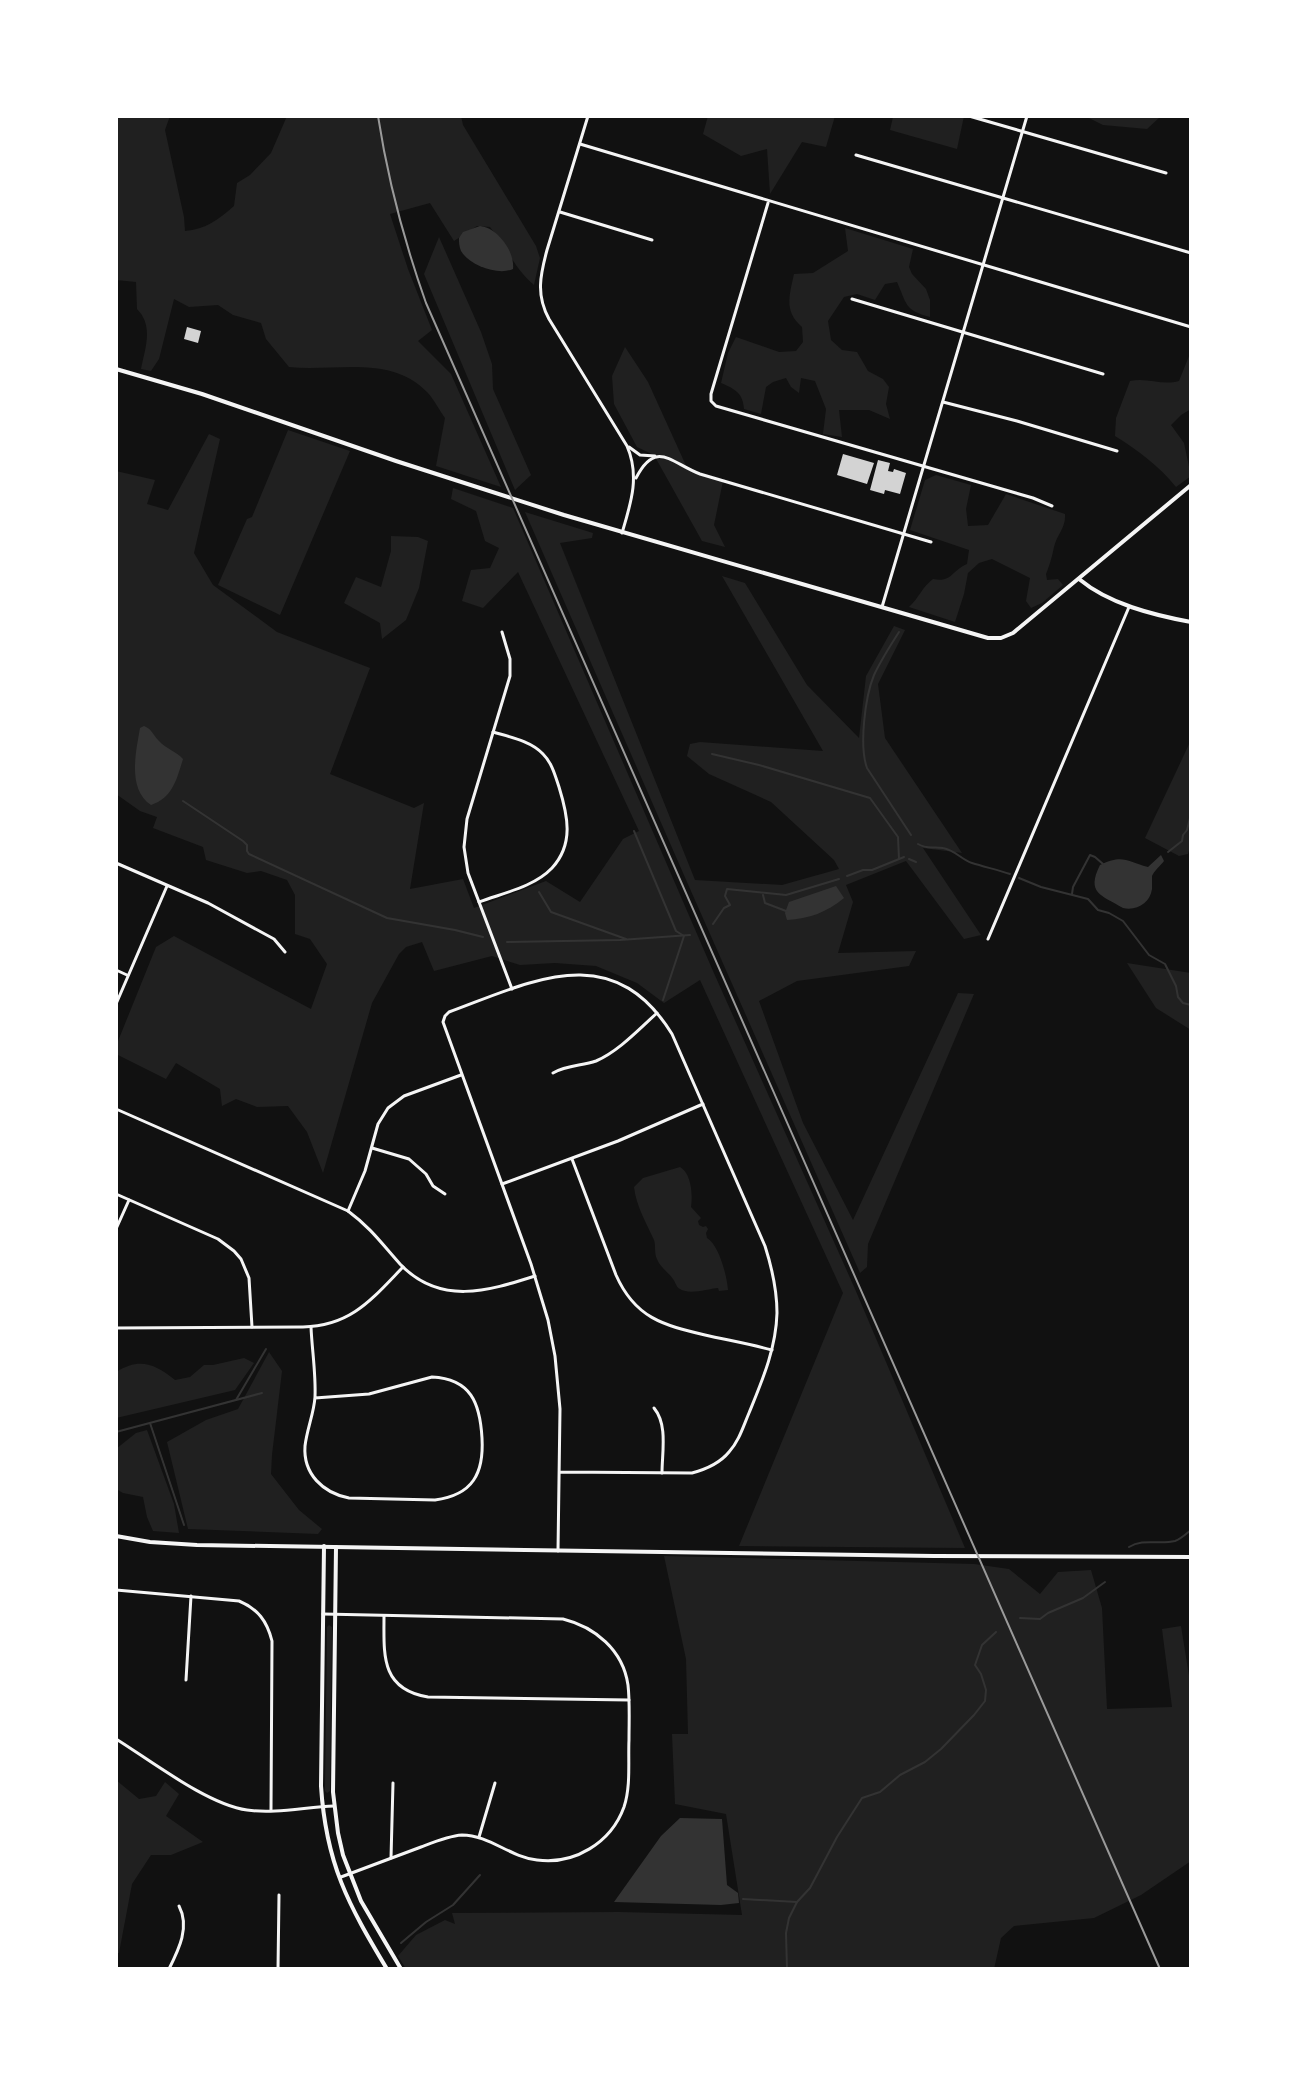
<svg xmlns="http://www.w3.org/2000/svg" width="1307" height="2085" font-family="'Archivo Narrow',sans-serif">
<rect width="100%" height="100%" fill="#111"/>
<g fill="#202020">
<path d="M116 116H170L165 130 184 217 185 231C206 229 218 220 234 206L237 183 250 175 271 153 287 116H461L463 125 536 246 540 258 534 285C515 269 506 247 490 227L477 226 454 241 430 203 390 214 408 269 432 330 418 341 451 374 501 487 436 466 445 418C439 410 434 399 427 392 390 354 335 372 289 367L266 339 261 323 233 315 218 305 189 307 174 299 159 359 151 371 141 369C145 348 154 326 137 309L136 282 116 280Z"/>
<polygon points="708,116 835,116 826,147 802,142 770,194 767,149 741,156 703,134"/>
<polygon points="888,116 964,116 957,149 890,130 893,117"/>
<polygon points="1085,116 1161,116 1147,129 1103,125"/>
<path d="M845 228 913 249 909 267 912 274 926 289 930 300V317C904 310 907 304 897 282L885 284 875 300 857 294 844 297 828 321 831 340 842 350 857 352 868 371 883 379 889 387 886 404 890 419 869 410H839L842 437 823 434 826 409 815 381 801 378 799 393 791 387 786 378 773 382 766 387 761 414 744 409C743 393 735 389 721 383L728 353 736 337 779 352 796 351 803 342 802 327C784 312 789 296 794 274L813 273 848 251Z"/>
<polygon points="439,237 481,332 492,364 493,389 531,475 515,490 424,274"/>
<polygon points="625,347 648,382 688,470 723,481 714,525 725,547 702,541 654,455 637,447 614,404 612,376"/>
<path d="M1191 351V409L1181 415 1171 425 1184 443 1191 476 1176 487C1158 465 1139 451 1115 436L1116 418 1130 381C1147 377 1162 386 1179 381Z"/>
<polygon points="288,430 350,451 280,615 218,585 247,519 252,517"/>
<polygon points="209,434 220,439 194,553 213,585 277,632 370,668 330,774 414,808 424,803 410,889 463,879 474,908 546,881 580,902 623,839 639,831 518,572 483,608 462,601 471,570 490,568 499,548 485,541 476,511 451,499 453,488 513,508 713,971 855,1289 965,1548 739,1546 843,1293 700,980 664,1003 637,983 596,966 555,963 520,965 492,956 434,971 422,942 406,947 399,954 372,1003 323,1173 307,1132 288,1106 257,1107 236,1099 222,1106 220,1089 176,1063 166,1079 116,1054 116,1046 156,947 174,936 311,1009 327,964 310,939 295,934 295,895 287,880 261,871 247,873 206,860 203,847 153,828 157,817 140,811 116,794 116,471 155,480 147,504 168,510"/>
<path d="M936 475 971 485 966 509 968 526 988 525 1006 494 1065 514C1066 528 1057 534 1054 547 1052 557 1050 564 1046 574L1047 580 1058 579 1063 585 1042 603 1031 608 1026 601 1030 578 992 559 979 563 968 573 964 594 955 622 909 607C919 598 922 587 933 579 952 583 952 570 967 564L969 550 910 530 925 480Z"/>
<polygon points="525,512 593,533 592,538 560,543 695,880 782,885 839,869 834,860 771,802 709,774 687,756 690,744 700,742 823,751 722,576 745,583 807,685 859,738 866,676 894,626 905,630 878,684 885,738 962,853 923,848 981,935 964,939 906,861 846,885 853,902 838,953 916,951 909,966 797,981 759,1001 803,1123 853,1220 958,993 974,994 868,1244 867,1267 860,1273 687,882"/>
<polygon points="391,536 418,537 428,541 419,588 406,620 382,639 380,623 344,603 356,577 381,587 391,551"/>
<polygon points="1191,740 1191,843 1188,854 1179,856 1145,838"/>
<polygon points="1127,963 1191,973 1191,1030 1156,1008"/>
<path d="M680 1167C691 1173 693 1194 691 1207L701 1218 698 1221 699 1225 703 1227 706 1226 708 1229 706 1233 707 1238C719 1245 727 1276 728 1290L719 1291 718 1288C708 1289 689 1295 680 1289 676 1287 676 1283 673 1279 668 1272 660 1267 657 1259 654 1253 656 1246 654 1240 647 1224 636 1206 634 1187L643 1178Z"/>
<polygon points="269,1352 282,1371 272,1455 271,1474 299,1510 322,1529 318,1534 188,1529 167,1442 206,1420 238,1409"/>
<path d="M244 1358 254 1363 235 1390 116 1418V1372C140 1357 155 1364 175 1380L190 1377 204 1365H213Z"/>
<polygon points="147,1430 174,1504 179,1533 153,1531 147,1517 143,1497 123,1493 116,1489 116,1449 136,1433"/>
<polygon points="664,1556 974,1564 1009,1569 1040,1594 1058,1572 1091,1570 1102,1608 1107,1709 1172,1707 1162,1629 1181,1626 1191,1688 1191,1861 1141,1895 1094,1918 1014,1926 1001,1938 994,1969 406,1969 398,1956 416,1935 445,1920 455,1924 452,1913 619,1912 742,1915 726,1814 675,1804 672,1734 688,1734 686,1659"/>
<polygon points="329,1625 332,1627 330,1791 327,1793 325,1791 327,1627"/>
<polygon points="116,1780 139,1799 156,1796 165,1782 179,1794 166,1816 203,1842 171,1855 151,1855 132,1884 119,1953 116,1953"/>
</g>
<g fill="#333">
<path d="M480 226C498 228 515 252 513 269 498 276 469 265 461 251 459 246 459 243 459 238L463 232Z"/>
<path d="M144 726C153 730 152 734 159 741 166 749 176 751 183 759 177 778 173 798 151 805 127 789 136 752 140 728Z"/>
<path d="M1161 855 1164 861C1160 866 1154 871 1152 876 1152 878 1152 886 1152 889 1150 903 1137 911 1123 908 1101 895 1086 893 1100 865 1123 854 1126 861 1148 867Z"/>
<path d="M836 886 844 898C827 912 809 919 787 920L785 913 789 902Z"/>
<polygon points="680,1818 722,1819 727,1885 738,1893 739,1903 721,1905 614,1902 661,1836"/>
</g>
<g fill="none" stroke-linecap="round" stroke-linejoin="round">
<g stroke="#333" stroke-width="2">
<path d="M899 632C890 646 881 660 874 675 865 697 859 746 867 768L911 835"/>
<polyline points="712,754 759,765 870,798 898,837 899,859"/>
<polyline points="183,801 243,841 247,845 247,851 249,854 387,918 455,930 483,937"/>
<polyline points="634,831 676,931 684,936 663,1000"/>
<path d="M918 844C928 850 933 846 943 848 955 850 962 860 972 863 985 867 998 870 1010 874"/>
<polyline points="1168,852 1182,841 1183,835 1187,830 1191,814"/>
<polyline points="909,859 916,862"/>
<polyline points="847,876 863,870 872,870 904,857"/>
<polyline points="1019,878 1041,887 1088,899 1098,910 1109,913 1123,921 1149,955 1165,964 1176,986 1178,997 1183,1003 1191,1005"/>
<polyline points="539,892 551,912 626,939"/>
<polyline points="1072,894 1073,887 1090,855 1095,857 1103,864"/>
<polyline points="763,895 765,903 786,911"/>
<polyline points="713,924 724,908 730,905 725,896 727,889 786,895 839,879"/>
<polyline points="507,942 620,940 690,935"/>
<polyline points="236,1400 266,1349"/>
<polyline points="150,1423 184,1525"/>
<polyline points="116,1432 262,1393"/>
<path d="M1129 1547C1143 1538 1159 1545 1175 1541 1181 1539 1186 1534 1191 1530"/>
<polyline points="1020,1618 1040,1619 1048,1613 1083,1598 1105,1582"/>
<polyline points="743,1899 797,1902"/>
<polyline points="401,1943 426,1922 453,1905 480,1875"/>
<polyline points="787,1969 786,1933 789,1918 797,1902 810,1888 837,1837 862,1798 880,1792 900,1775 925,1762 941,1749 974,1715 985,1701 986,1690 981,1674 975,1665 982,1645 996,1632"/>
</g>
</g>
<g fill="#d3d3d3">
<polygon points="187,327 201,331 198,343 184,339"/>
<polygon points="843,454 874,463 867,484 837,475"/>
<polygon points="878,460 890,463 888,471 893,472 894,469 906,473 900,494 885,490 884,494 870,490"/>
</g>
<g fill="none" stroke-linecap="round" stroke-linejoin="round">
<g stroke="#f5f5f5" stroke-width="3">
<path d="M588 116 547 250C540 276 536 295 549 319L627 446C640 476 631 503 622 533"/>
<polyline points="969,116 1166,173"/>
<polyline points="580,144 1191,327"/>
<polyline points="856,155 1191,253"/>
<polyline points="768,203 711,394 711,401 716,406 1033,498 1052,506"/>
<polyline points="560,212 652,240"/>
<polyline points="852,299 1103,374"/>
<polyline points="943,402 1017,421 1117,451"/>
<polyline points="629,447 640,455 655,456"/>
<path d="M636 478C656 439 671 463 700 474L931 542"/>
<polyline points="882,607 1027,116"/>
<polyline points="502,632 510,659 510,676 467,819 464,847 468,873 512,989"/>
<polyline points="116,863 208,903 274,939 285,952"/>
<path d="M479 902C503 893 534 887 552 868 574 844 568 816 559 787 555 775 552 763 543 754 531 741 510 737 493 732"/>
<polyline points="988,939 1129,607"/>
<polyline points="116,970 127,975"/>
<polyline points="116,1004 167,886"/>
<path d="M553 1073C567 1065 582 1066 596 1061 619 1051 639 1029 657 1013"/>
<path d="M116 1109 348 1211C371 1228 382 1244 400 1264 440 1306 488 1291 535 1276"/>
<polyline points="372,1148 409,1159 426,1174 433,1186 445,1194"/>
<path d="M572 1159 616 1275C635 1318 663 1325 705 1335 727 1340 750 1344 772 1350"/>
<polyline points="502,1184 618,1141 703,1104"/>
<polyline points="116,1194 218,1239 234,1251 241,1259 249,1278 252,1327"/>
<polyline points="348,1211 365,1171 378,1124 388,1108 404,1096 461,1075"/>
<polyline points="116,1229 129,1200"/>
<path d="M311 1327C312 1350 316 1374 315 1397 314 1413 307 1429 305 1446 303 1474 323 1493 349 1498L435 1500C473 1495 484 1473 482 1438 480 1403 471 1379 432 1377L369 1394 315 1398"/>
<path d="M116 1328 303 1327C351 1326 372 1299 403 1267"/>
<path d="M654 1408C668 1425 662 1452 662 1473"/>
<path d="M558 1551 560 1409 555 1356 548 1320 531 1264 443 1022 445 1016 449 1012C531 982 612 937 672 1034L765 1246C772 1268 777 1290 777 1313 776 1349 762 1381 749 1413 743 1427 739 1441 729 1452 720 1463 707 1469 692 1473L560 1472"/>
<path d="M116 1590 239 1601C258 1609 267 1621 272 1641L271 1810"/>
<path d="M323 1614 563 1619C595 1627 623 1650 628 1685 630 1703 629 1721 629 1740 628 1761 631 1786 624 1807 611 1843 574 1865 537 1860 510 1857 489 1835 462 1835 448 1836 434 1842 421 1847 394 1857 367 1867 341 1877"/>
<path d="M384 1616C384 1654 380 1689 428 1697L629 1700"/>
<polyline points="186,1680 191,1596"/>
<path d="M116 1739C150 1760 208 1805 247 1810 275 1814 306 1807 334 1806"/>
<polyline points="479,1837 495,1783"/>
<polyline points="391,1858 393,1783"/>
<path d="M169 1969C179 1949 190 1927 179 1906"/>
<polyline points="278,1969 279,1895"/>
</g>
<g stroke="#f5f5f5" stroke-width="4">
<polyline points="116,369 202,394 396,461 564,515 988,638 1001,638 1013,633 1191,485"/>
<path d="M1079 579C1109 604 1153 615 1191 622"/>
<polyline points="116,1536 150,1542 197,1545 934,1556 1191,1557"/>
<path d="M324 1546 321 1786C326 1864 348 1904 387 1969"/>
<polyline points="336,1547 333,1792 338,1833 343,1855 361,1901 401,1969"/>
</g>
<path stroke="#9a9a9a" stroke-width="2" d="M378 116C388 181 404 241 426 303L1160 1969"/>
</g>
<rect width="1307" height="2085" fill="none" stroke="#ffffff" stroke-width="236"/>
</svg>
